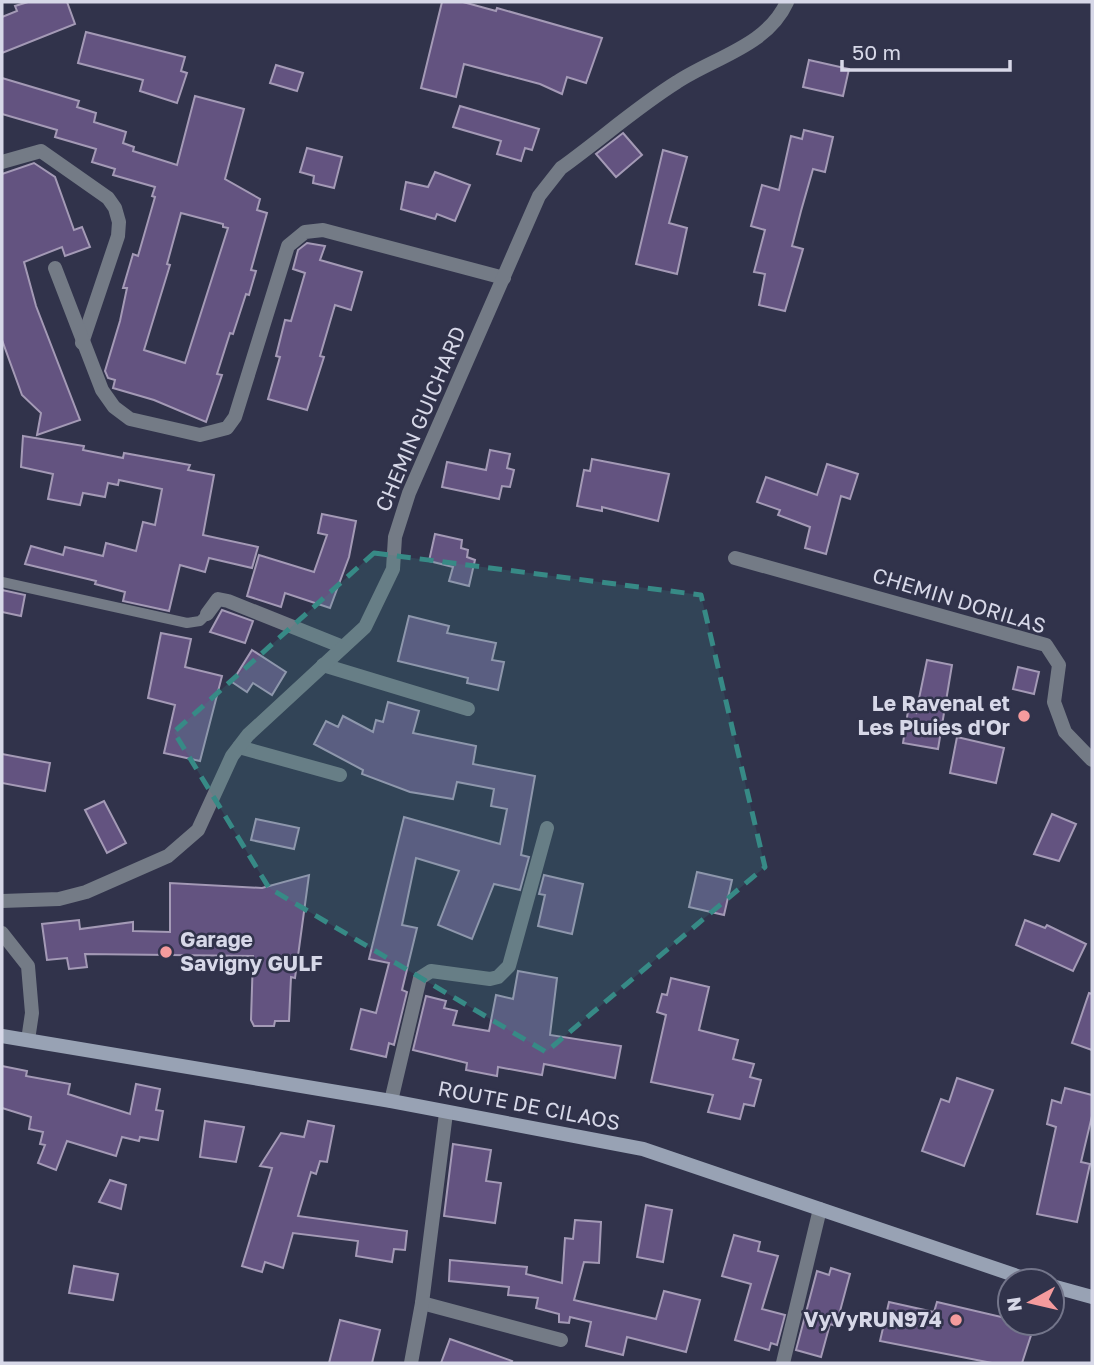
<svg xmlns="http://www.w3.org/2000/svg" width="1094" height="1365" font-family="'Golos Text',sans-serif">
<rect width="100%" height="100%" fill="#31334b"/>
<g fill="#635380" stroke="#a49ab6" stroke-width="2" fill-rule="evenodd">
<polygon points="28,2 67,2 75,24 2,53 2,17 17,11 15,6"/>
<polygon points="442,2 463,2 496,11 497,8 602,38 586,83 567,77 562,94 540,84 464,64 456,97 421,88"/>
<polygon points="86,32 185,57 181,71 187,73 177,103 140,91 143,80 78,63"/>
<polygon points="809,60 849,69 843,96 803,87"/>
<polygon points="276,65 303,73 297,91 270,83"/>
<path d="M2 78 79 101 77 107 96 113 94 122 126 132 123 143 134 147 133 151 177 165 195 96 244 109 225 179 260 199 257 210 267 213 251 270 256 271 249 295 246 294 233 334 230 333 217 374 222 375 206 422 154 400 113 388 115 380 108 378 105 371 120 321 127 288H123L133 254 138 256 155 197 152 196 155 187 113 175 115 169 92 162 96 149 55 137 57 130 2 114ZM181 213 223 224V227L228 228 185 363 144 350 170 265 167 264Z"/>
<polygon points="460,106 539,129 532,150 525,148 521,161 497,154 501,141 453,127"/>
<polygon points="804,130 833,137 825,172 813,169 801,211 792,246 803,249 785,311 759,305 765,274 754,272 765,230 751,226 762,185 779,190 791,136 802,139"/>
<polygon points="623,133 642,155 616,177 596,154"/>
<polygon points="307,148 342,157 334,188 313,183 314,176 300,172"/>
<polygon points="663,150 687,157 669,223 687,228 677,274 636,264"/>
<polygon points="34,163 55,177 74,230 82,227 90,247 65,256 62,247 24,262 36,306 80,420 37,435 41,413 22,395 2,340 2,174"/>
<polygon points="435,172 470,185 455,221 437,214 435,219 401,209 406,182 428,187"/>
<polygon points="307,243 325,246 320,260 362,272 351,310 335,305 320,356 324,357 307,410 268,399 280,357 276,356 285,320 291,321 305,273 293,269 298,250"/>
<polygon points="23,436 84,446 83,450 123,458 124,453 190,465 188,470 214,475 203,535 258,547 252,568 209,558 205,572 180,565 169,611 123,601 125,592 95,584 96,581 25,564 31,546 63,555 65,547 103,556 106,543 136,551 143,522 155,525 162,489 119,480 118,485 108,483 105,497 83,493 80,505 48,499 53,474 21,467"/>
<polygon points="490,450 510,454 507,468 514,470 510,487 502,486 499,499 442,487 447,462 486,470"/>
<polygon points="592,459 669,474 658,521 602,507 602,511 577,506 584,470 590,471"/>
<polygon points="827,464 858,474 850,499 841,496 826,554 805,548 810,527 778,515 780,510 757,502 766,477 817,495"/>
<polygon points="322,514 356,521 349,557 330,608 285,593 281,607 247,596 259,555 314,572 327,535 318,533"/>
<polygon points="435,534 462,540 461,548 468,550 467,557 475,560 469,586 449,581 453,567 429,561"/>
<polygon points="2,590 25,595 21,616 2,612"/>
<polygon points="222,610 253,621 245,643 210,632"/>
<polygon points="409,616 449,626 447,633 496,643 492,660 504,662 498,690 467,683 468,678 398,661"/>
<polygon points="161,633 191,639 185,667 222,676 200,761 164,753 175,705 148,698"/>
<polygon points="252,650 286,672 272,695 253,683 247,692 232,682"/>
<polygon points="927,660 952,665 938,749 903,743 908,711 916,713"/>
<polygon points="1018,667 1039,672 1034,694 1013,689"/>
<polygon points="388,702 419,711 413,733 476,746 473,764 535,776 521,855 529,857 520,890 494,884 472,939 438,925 459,871 416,858 402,925 417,928 402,990 407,992 394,1045 389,1043 386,1057 351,1049 361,1009 376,1013 389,963 369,959 404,817 500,844 507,809 491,806 494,789 457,782 453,799 410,792 362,774 363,770 314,744 326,721 338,727 343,716 373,732 376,720 383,722"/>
<polygon points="957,737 1004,748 996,783 950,773"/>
<polygon points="2,754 50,763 45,791 2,783"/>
<polygon points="104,801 126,843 107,853 85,810"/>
<polygon points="1052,814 1076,824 1059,861 1034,854"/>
<polygon points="256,819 299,828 294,849 251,840"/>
<polygon points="697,872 732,880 724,915 689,907"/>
<polygon points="309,875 295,978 291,977 289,1021 275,1021 274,1026 254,1026 251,1020 253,956 85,954 87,967 69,969 67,958 47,960 42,924 79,920 80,929 133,922 133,931 170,932 170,883 262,888"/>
<polygon points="544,875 583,884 572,934 538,926 545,895 539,894"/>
<polygon points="1025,920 1045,928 1047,925 1086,944 1073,971 1016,945"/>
<polygon points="518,971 557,978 550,1035 621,1046 615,1078 544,1064 542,1075 498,1067 497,1076 466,1070 467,1063 413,1050 426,996 446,1001 444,1008 457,1011 453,1025 489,1031 496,995 513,999"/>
<polygon points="671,978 709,987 699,1030 738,1040 733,1059 754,1064 750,1077 761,1080 754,1106 744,1104 740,1119 708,1112 713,1095 651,1082 666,1015 657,1012 662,994 667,995"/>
<polygon points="1089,993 1092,994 1092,1050 1072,1043"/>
<polygon points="2,1066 27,1071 26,1076 70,1084 68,1094 130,1114 136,1084 160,1089 156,1110 163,1111 158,1140 140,1137 139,1141 122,1137 116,1156 67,1141 56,1170 38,1163 45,1145 40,1144 43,1132 29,1129 31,1117 2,1108"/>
<polygon points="957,1078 993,1090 964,1166 922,1151 941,1099 949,1102"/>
<polygon points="1065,1088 1092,1095 1092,1116 1081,1162 1090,1164 1077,1222 1037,1214 1056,1127 1047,1124 1052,1100 1061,1103"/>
<polygon points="205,1121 244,1127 236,1162 200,1157"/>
<polygon points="308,1121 334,1126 327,1162 320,1161 316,1174 311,1172 298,1216 407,1231 405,1250 394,1249 392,1262 356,1256 358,1241 293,1233 283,1268 265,1262 262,1272 242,1266 272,1168 260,1166 281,1133 304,1137"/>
<polygon points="453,1144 491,1150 486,1181 501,1183 495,1223 444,1216"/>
<polygon points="110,1180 126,1185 121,1209 99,1202"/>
<polygon points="646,1205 672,1210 663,1262 637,1257"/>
<polygon points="575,1220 601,1222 599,1263 584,1262 574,1300 656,1319 664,1291 700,1300 686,1352 627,1337 623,1355 586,1346 591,1322 570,1317 569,1323 559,1322 559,1314 536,1308 538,1298 508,1295 509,1287 449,1281 450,1260 527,1267 526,1274 562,1283 565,1238 573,1239"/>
<polygon points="734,1235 760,1242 758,1251 778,1256 762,1309 785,1315 777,1345 771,1343 769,1350 735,1340 751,1284 722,1276"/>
<polygon points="74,1266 118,1274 113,1300 69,1293"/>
<polygon points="831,1268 850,1274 836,1326 830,1324 821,1357 796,1350 817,1271 829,1275"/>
<polygon points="889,1302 934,1312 937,1302 1010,1319 1010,1323 1035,1323 1022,1363 992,1363 880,1341"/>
<polygon points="340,1320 380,1330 372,1363 329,1363"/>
<polygon points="450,1339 512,1361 511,1363 441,1363"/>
</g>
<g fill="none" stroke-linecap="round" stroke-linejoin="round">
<polyline stroke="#747b86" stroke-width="10" points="2,582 187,623 200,621 207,614"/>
<g stroke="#747b86" stroke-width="14">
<polyline points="2,162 41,151 108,198 115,208 119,222 118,236 82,343"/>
<polyline points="55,268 102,390 114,407 130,419 200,435 227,428 235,417 288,246 305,232 323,230 504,278"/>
<polyline points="735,558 1046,645 1059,665 1054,702 1065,732 1092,760"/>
<polyline points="207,614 218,599 228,601 343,647"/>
<polyline points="323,665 468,709"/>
<polyline points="239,747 340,775"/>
<path d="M2 901 59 899 86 892 168 856 198 830 232 756 248 735 365 627 393 569 395 537 409 493 539 196 561 168C600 140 637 107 677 82 715 57 767 46 787 2"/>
<polyline points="2,933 28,966 32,1013 28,1040"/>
<polyline points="391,1101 420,978 431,971 490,979 498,977 509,966 547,828"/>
<polyline points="422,1303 561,1340"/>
<polyline points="411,1363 422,1303 446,1113"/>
<polyline points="783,1363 820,1209"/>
</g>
<g stroke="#98a2b4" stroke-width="14">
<polyline points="2,1036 391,1101 643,1149 1032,1281"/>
<polyline points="1052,1286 1092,1297"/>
</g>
</g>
<path fill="#378a86" fill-opacity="0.2" stroke="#378a86" stroke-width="5" stroke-dasharray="14 9" stroke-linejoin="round" d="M374 553 701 595 765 867 546 1052 269 888 174 732Z"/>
<g fill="#f59b9d" stroke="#31334b" stroke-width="2.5">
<circle cx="1024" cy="716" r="7"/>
<circle cx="166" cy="952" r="7"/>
<circle cx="956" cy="1320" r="7"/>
</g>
<g text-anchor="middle" stroke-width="5" stroke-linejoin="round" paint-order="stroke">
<g font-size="21" fill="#d7d8e8" stroke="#31334b">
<text transform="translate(421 419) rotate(-67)" y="7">CHEMIN GUICHARD</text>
<text transform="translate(959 601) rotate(17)" y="7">CHEMIN DORILAS</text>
<text transform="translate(529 1106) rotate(11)" y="7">ROUTE DE CILAOS</text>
</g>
<g font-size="21" font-weight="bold" fill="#d7d8e8" stroke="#31334b" text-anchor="end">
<text x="1010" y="711">Le Ravenal et<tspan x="1010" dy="24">Les Pluies d'Or</tspan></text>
<text x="180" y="947" text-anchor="start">Garage<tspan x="180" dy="24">Savigny GULF</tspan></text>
<text x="942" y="1327">VyVyRUN974</text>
</g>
</g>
<rect width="1094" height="1365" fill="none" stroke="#d7d8e8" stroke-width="7"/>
<g transform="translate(1031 1302) rotate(262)"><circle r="33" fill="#31334b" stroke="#73758a" stroke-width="2"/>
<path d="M0-5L12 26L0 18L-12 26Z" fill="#f59b9d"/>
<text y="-10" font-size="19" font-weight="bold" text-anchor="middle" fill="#d7d8e8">N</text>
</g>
<path d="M842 60v10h168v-10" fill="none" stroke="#d7d8e8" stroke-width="3.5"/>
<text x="852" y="60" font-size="21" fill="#d7d8e8" stroke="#31334b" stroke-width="5" paint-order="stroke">50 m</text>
</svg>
